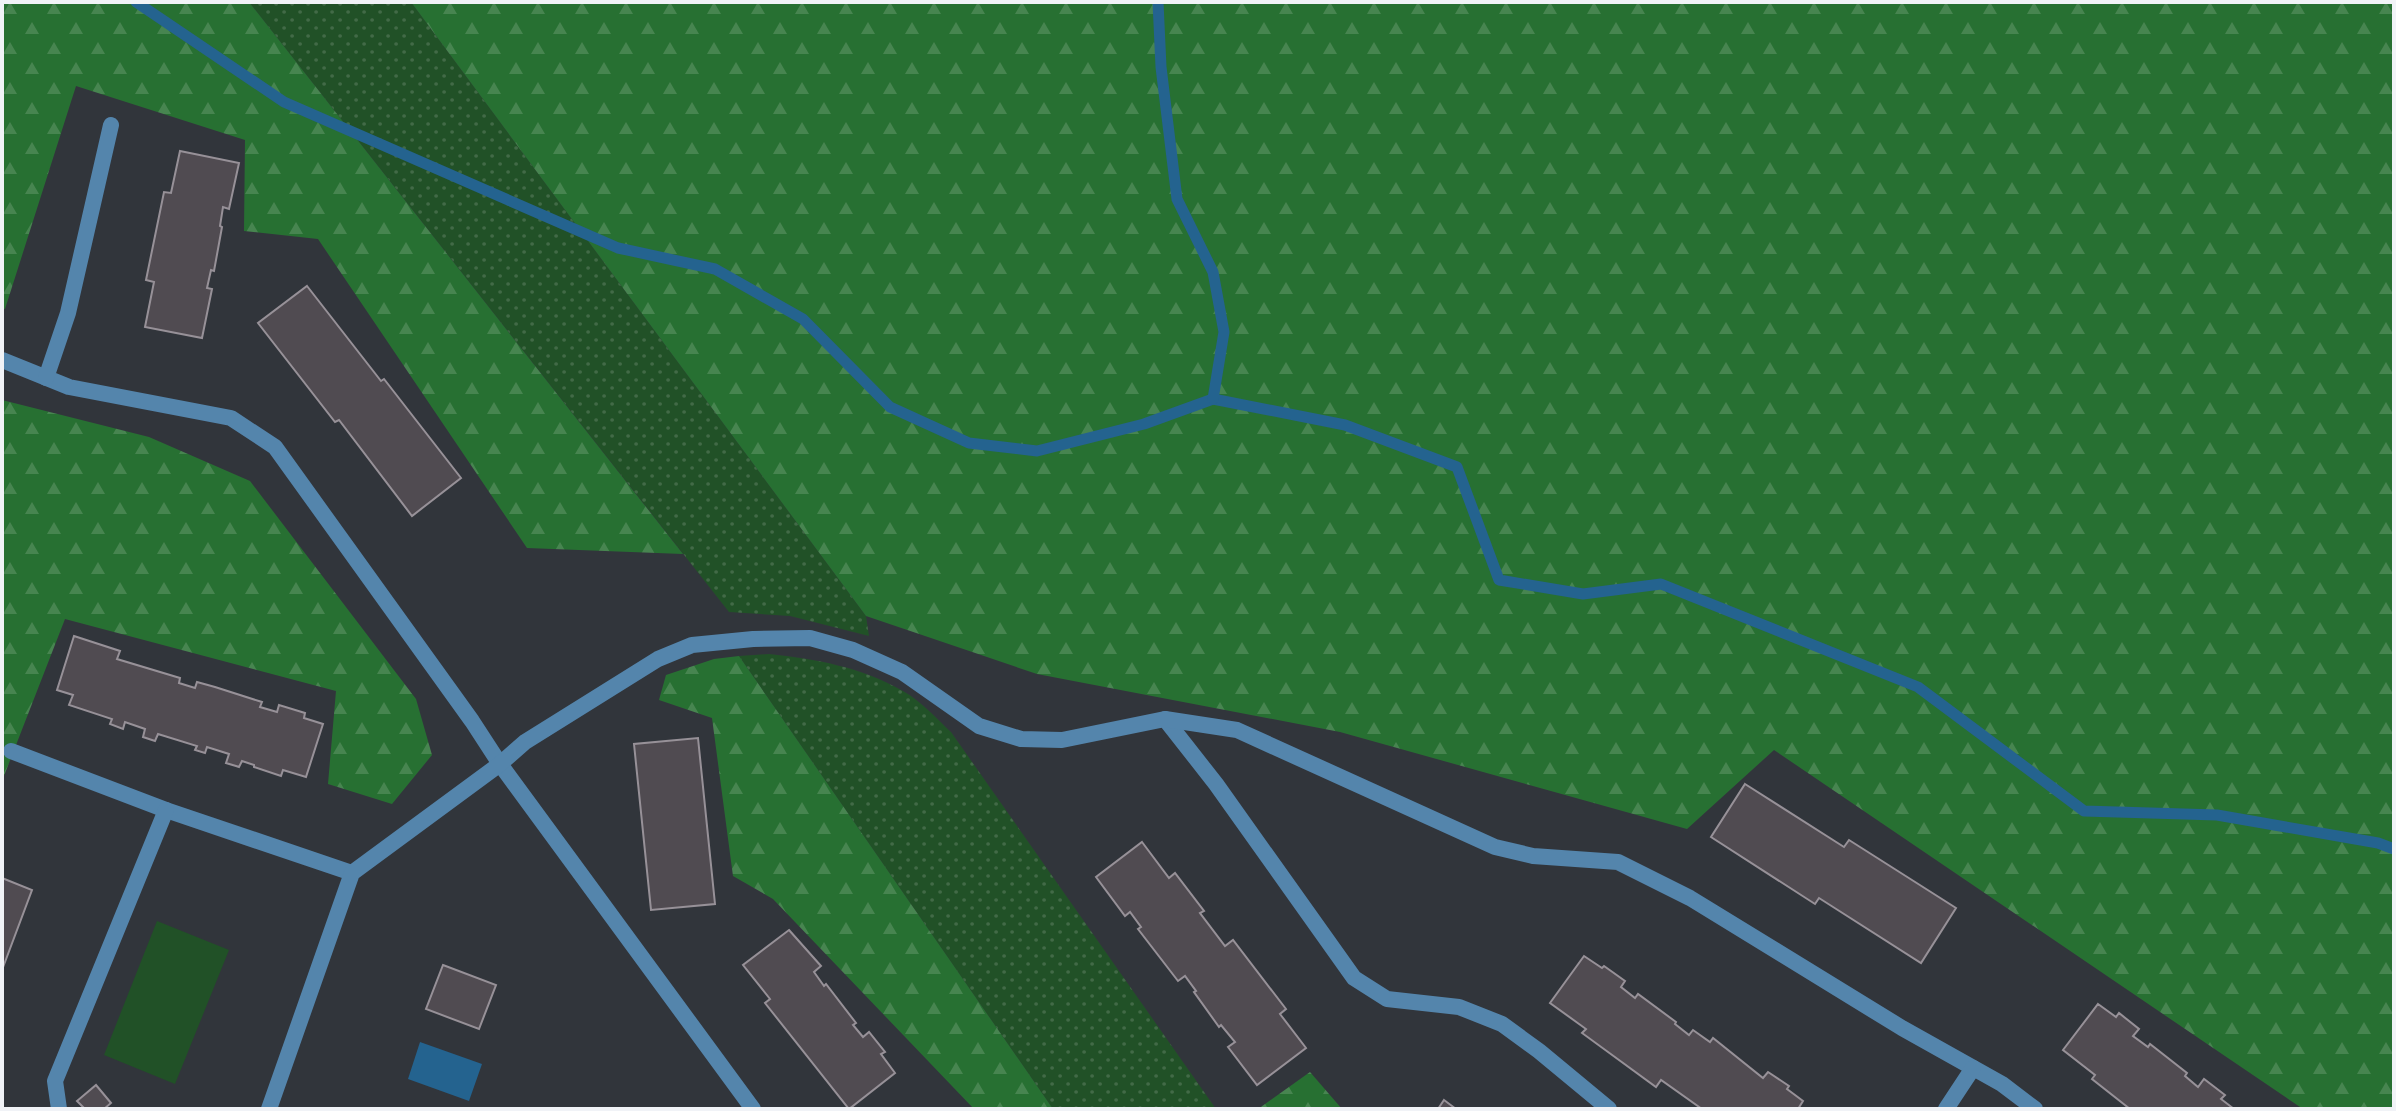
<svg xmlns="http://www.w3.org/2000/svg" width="2396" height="1111" font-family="Signika,sans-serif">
<defs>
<pattern id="grass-dots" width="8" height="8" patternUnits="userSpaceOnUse" patternTransform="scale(2)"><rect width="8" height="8" fill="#215127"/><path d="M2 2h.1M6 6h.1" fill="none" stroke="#426a47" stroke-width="1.8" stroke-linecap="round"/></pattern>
<pattern id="forest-firs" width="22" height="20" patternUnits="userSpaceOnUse" patternTransform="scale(2)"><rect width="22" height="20" fill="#277032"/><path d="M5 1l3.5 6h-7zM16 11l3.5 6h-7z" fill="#478550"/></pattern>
</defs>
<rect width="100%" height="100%" fill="#31353b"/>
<g fill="url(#grass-dots)">
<polygon points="249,2 411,2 866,616 869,636 790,616 729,612"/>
<path d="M769 654C816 659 861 667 903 691 921 701 936 718 951 732L1216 1109H1053L739 656Z"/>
</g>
<g fill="url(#forest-firs)">
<polygon points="2,2 249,2 683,554 527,548 318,239 244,231 245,140 76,86 5,309 2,308"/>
<polygon points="411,2 2394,2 2394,1109 2303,1109 1774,750 1687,829 1340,732 1037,674 866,616"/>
<polygon points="2,400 149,437 250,481 416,699 432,755 392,804 328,784 336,691 65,619 2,781"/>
<polygon points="739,656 1053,1109 974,1109 773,899 733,876 712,718 659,700 666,675 714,659"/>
<polygon points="1310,1072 1342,1109 1258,1109"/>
</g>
<polygon fill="#215127" points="157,921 229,950 175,1084 104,1055"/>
<polygon fill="#24638f" points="420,1042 482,1064 469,1101 408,1079"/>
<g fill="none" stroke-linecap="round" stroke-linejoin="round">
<g stroke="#24638f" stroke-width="11">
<polyline points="136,2 284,102 618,248 715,269 803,319 890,407 969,443 1037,451 1144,424 1213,399 1345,425 1457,467 1499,580 1583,594 1661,584 1918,687 2084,811 2217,815 2378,843 2394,849"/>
<polyline points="1158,2 1161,67 1177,199 1213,272 1224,332 1213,399"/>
</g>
</g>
<g fill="#504b51" stroke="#979198" stroke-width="2">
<polygon points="180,151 239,163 229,209 223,207 220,226 222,227 214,271 211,270 207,288 212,289 202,338 145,327 154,282 146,280 164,192 171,193"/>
<polygon points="307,286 381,381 384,379 461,478 412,516 339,420 335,422 258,323"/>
<polygon points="74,636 120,651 117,659 180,678 179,683 195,688 197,682 215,687 262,702 260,707 277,712 279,705 305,713 304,718 323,724 306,777 283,770 281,776 254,767 254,765 242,761 239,767 236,766 226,763 229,754 207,747 205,753 195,750 197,746 158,734 155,741 143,737 145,729 125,722 123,729 110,724 112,719 69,705 73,695 57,690"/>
<polygon points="698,738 715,904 651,910 634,744"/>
<polygon points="1745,784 1844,847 1849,840 1956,908 1921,963 1819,898 1815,904 1711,837"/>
<polygon points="1142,842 1169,878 1175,873 1204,911 1200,913 1225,946 1233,940 1286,1009 1280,1014 1306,1048 1257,1085 1228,1047 1235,1042 1221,1025 1219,1027 1194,992 1196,991 1185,976 1178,981 1138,929 1141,927 1130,912 1125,916 1096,877"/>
<polygon points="2,878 32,890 2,970"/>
<polygon points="789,930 821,966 814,972 824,986 826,984 856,1023 853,1025 863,1037 869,1032 885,1052 881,1054 895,1073 849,1109 765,1003 770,999 743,965"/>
<polygon points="1584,956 1602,968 1604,966 1625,981 1621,987 1635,998 1638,994 1676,1022 1675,1024 1689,1035 1693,1030 1710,1042 1713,1038 1763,1078 1768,1072 1789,1086 1787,1089 1803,1101 1798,1109 1702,1109 1661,1080 1656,1087 1582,1033 1586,1029 1550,1003"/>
<polygon points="443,965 496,985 479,1029 426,1009"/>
<polygon points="2098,1004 2116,1017 2119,1013 2139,1029 2133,1036 2148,1047 2150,1044 2187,1073 2185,1076 2198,1087 2204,1079 2225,1095 2221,1099 2234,1109 2130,1109 2092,1079 2095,1075 2063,1050"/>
<polygon points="96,1085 111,1103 104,1109 85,1109 77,1101"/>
<polygon points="1444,1100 1456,1109 1438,1109"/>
</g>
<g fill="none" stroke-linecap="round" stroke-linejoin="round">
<g stroke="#5485ac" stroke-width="16">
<polyline points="2,360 69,387 231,418 275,447 472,721 500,764 753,1109"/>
<polyline points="46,378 68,313 111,125"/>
<polyline points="1165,719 1216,784 1354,978 1387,999 1459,1007 1502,1024 1539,1051 1609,1109"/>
<polyline points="11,751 166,810 352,873"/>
<polyline points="59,1109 55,1081 166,810"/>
<polyline points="269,1109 352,873 500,764 525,742 658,659 692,645 753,639 810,638 853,650 902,672 979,726 1021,739 1062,740 1165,719 1237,730 1495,847 1533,856 1618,862 1690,898 1902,1028 2002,1084 2035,1109"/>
<polyline points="1946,1109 1973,1068"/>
</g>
</g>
<rect width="2396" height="1111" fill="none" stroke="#f1f3f7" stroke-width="8"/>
</svg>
